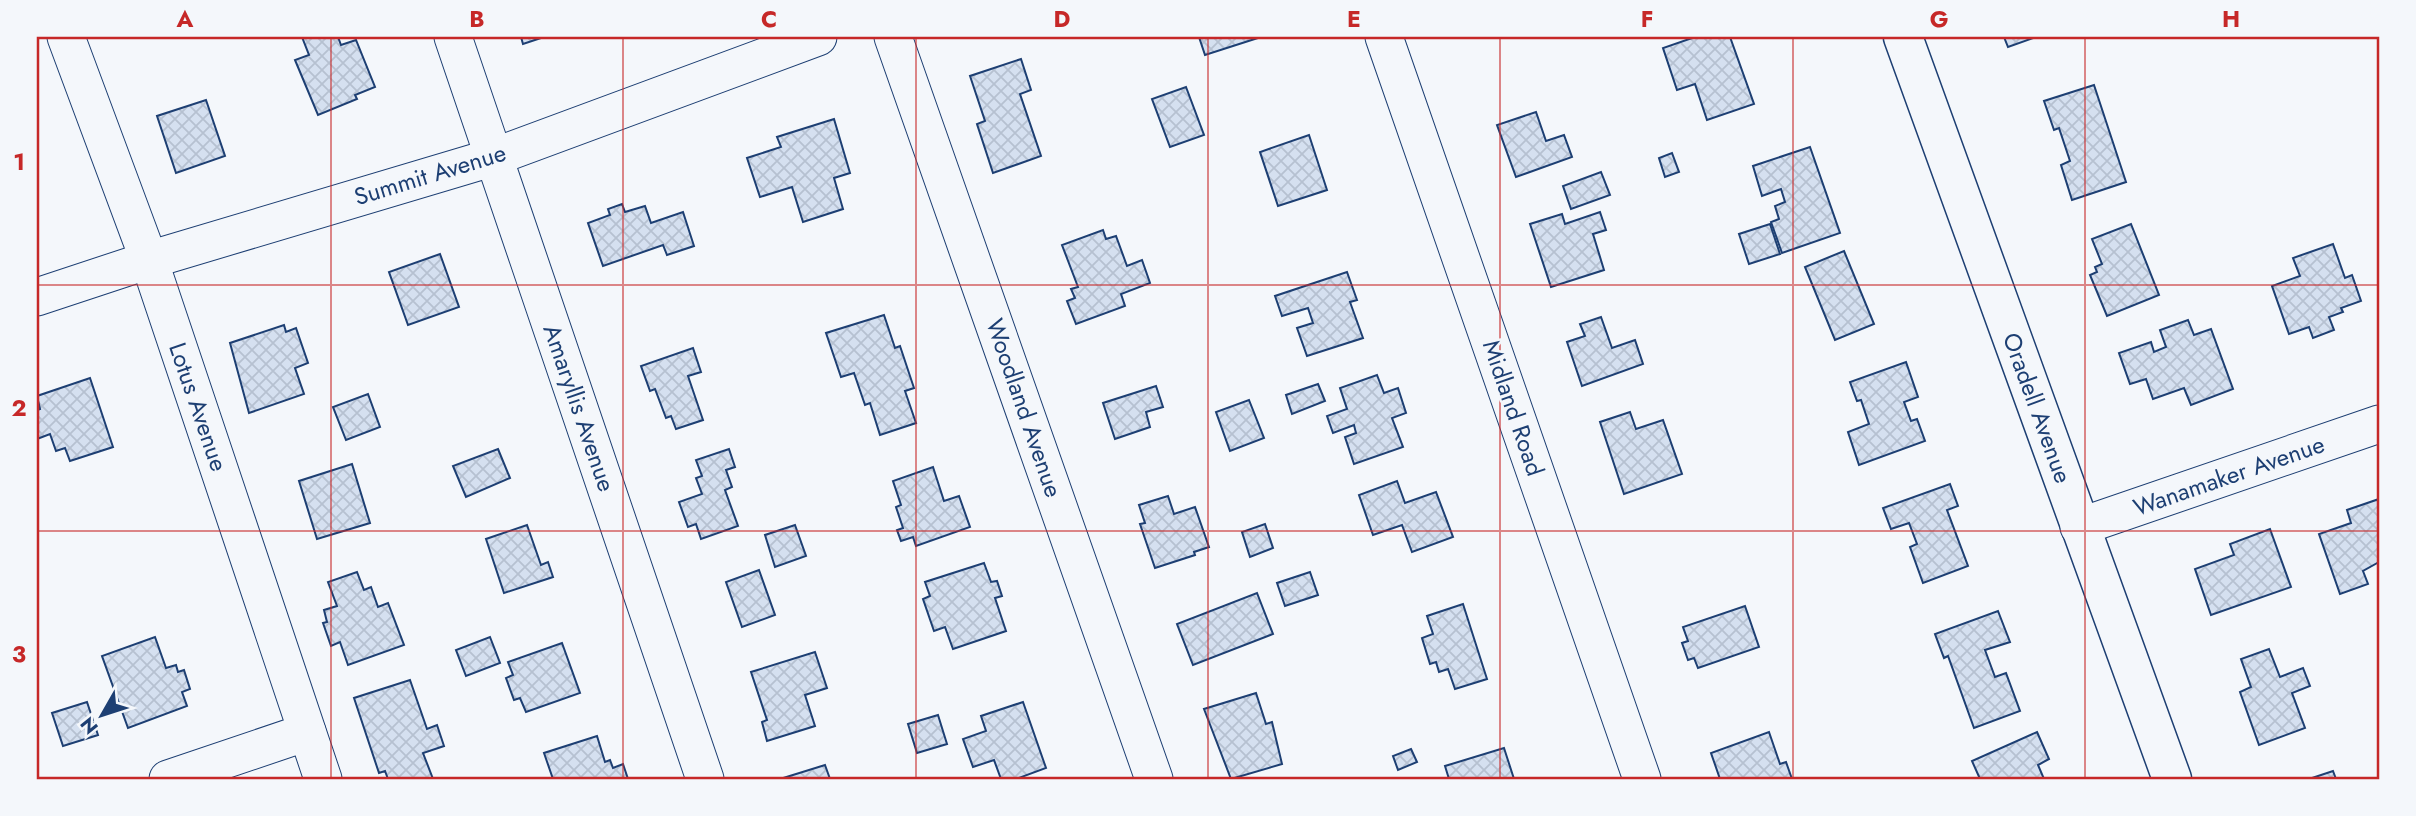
<svg xmlns="http://www.w3.org/2000/svg" width="2416" height="816" font-family="Jost,sans-serif">
<defs>
<pattern id="building-cross-hatch" width="8" height="8" patternUnits="userSpaceOnUse" patternTransform="scale(1.75)"><rect width="8" height="8" fill="#d5e0f0"/><path d="M0 0l8 8M0 8l8-8" fill="none" stroke="#b6c1d1"/></pattern>
</defs>
<rect width="100%" height="100%" fill="#f4f7fb"/>
<g fill="url(#building-cross-hatch)" stroke="#1d3f73" stroke-width="2">
<polygon points="302,37 338,37 341,45 356,40 375,87 355,95 357,99 318,115 295,60 309,55"/>
<polygon points="521,37 544,37 523,44"/>
<polygon points="1199,37 1261,37 1205,55"/>
<polygon points="1695,37 1730,37 1754,104 1707,120 1695,84 1677,90 1663,48"/>
<polygon points="2004,37 2036,37 2008,47"/>
<polygon points="1021,59 1031,90 1020,94 1041,156 993,173 977,124 985,121 970,76"/>
<polygon points="2094,85 2126,182 2072,200 2061,165 2070,161 2059,128 2054,130 2044,101"/>
<polygon points="1186,87 1204,135 1170,147 1152,99"/>
<polygon points="206,100 225,156 176,173 157,116"/>
<polygon points="1536,112 1546,141 1564,135 1572,157 1516,177 1497,125"/>
<polygon points="834,119 850,173 834,178 843,209 803,222 792,187 760,197 747,158 781,147 777,137"/>
<polygon points="1309,135 1327,190 1278,206 1260,152"/>
<polygon points="1810,147 1840,233 1782,253 1771,222 1779,219 1775,206 1785,202 1781,189 1762,196 1753,166"/>
<polygon points="1672,153 1679,172 1665,177 1659,158"/>
<polygon points="1601,172 1610,195 1571,209 1563,186"/>
<polygon points="622,204 625,212 645,206 651,223 683,212 694,246 667,255 663,245 603,266 588,223 610,215 608,209"/>
<polygon points="1600,212 1606,230 1593,234 1604,270 1551,287 1530,224 1562,214 1565,224"/>
<polygon points="1770,224 1780,254 1749,264 1739,234"/>
<polygon points="2131,224 2159,295 2107,316 2090,275 2097,272 2095,267 2102,264 2092,239"/>
<polygon points="1103,230 1106,239 1116,236 1127,266 1142,260 1150,283 1121,294 1125,306 1076,324 1067,301 1075,298 1071,289 1078,287 1062,245"/>
<polygon points="2333,244 2345,278 2352,275 2361,301 2341,308 2343,312 2329,317 2334,330 2313,338 2309,327 2289,334 2272,286 2300,276 2293,258"/>
<polygon points="1844,251 1874,324 1835,340 1805,267"/>
<polygon points="440,254 459,307 408,325 389,272"/>
<polygon points="1347,272 1357,300 1350,302 1363,338 1307,356 1297,328 1313,323 1308,308 1282,316 1275,296"/>
<polygon points="884,315 895,348 900,346 914,388 905,391 916,423 880,435 870,403 865,405 854,373 841,377 826,333"/>
<polygon points="1601,317 1612,348 1635,340 1643,364 1582,386 1567,342 1585,336 1580,324"/>
<polygon points="2188,320 2194,335 2211,329 2233,389 2191,405 2184,388 2153,399 2146,379 2130,384 2119,353 2151,342 2154,352 2166,347 2160,330"/>
<polygon points="284,325 286,332 296,328 308,363 295,368 304,394 249,413 230,343"/>
<polygon points="693,348 701,372 688,376 703,420 676,429 671,416 666,418 655,389 650,391 641,366"/>
<polygon points="1906,362 1918,397 1904,402 1911,421 1917,419 1925,441 1859,465 1848,432 1869,424 1861,400 1857,401 1850,382"/>
<polygon points="1377,375 1384,393 1398,388 1406,413 1392,418 1403,447 1354,464 1345,437 1356,433 1354,425 1333,433 1327,416 1347,409 1340,388"/>
<polygon points="90,378 113,447 70,461 65,448 56,451 50,434 37,439 37,410 40,409 37,396"/>
<polygon points="1318,384 1325,401 1292,414 1286,395"/>
<polygon points="1156,386 1163,407 1146,412 1150,427 1115,439 1103,403"/>
<polygon points="368,394 380,427 346,440 333,407"/>
<polygon points="1249,400 1264,438 1230,451 1216,412"/>
<polygon points="1630,412 1636,429 1663,420 1682,474 1624,494 1600,422"/>
<polygon points="498,449 510,478 466,497 453,466"/>
<polygon points="729,449 735,467 726,470 732,487 725,490 738,526 701,539 696,524 688,527 679,502 702,494 696,478 702,476 696,460"/>
<polygon points="352,464 370,523 317,539 299,481"/>
<polygon points="933,467 944,501 959,496 970,527 916,546 913,537 901,541 897,530 903,528 896,507 901,505 893,481"/>
<polygon points="1397,481 1405,503 1436,492 1453,537 1412,552 1402,525 1373,535 1359,495"/>
<polygon points="1950,484 1958,506 1947,510 1968,566 1923,583 1910,547 1917,544 1909,523 1891,529 1883,508"/>
<polygon points="1168,496 1174,514 1195,507 1209,547 1194,552 1195,555 1155,568 1140,524 1145,523 1139,505"/>
<polygon points="2379,499 2379,562 2363,571 2368,584 2340,594 2319,534 2351,523 2347,510"/>
<polygon points="1265,524 1273,548 1250,557 1242,532"/>
<polygon points="527,525 541,565 548,562 553,577 504,593 486,539"/>
<polygon points="795,525 806,556 775,567 765,535"/>
<polygon points="2270,529 2291,587 2211,615 2195,569 2234,555 2230,544"/>
<polygon points="984,563 991,582 997,581 1002,596 995,598 1006,631 953,649 945,627 934,631 923,599 930,596 925,582"/>
<polygon points="759,570 775,615 742,627 726,582"/>
<polygon points="357,572 364,590 371,587 378,607 388,603 404,645 348,665 340,642 331,646 323,623 327,622 324,610 337,606 328,582"/>
<polygon points="1310,572 1318,595 1285,606 1277,583"/>
<polygon points="1257,593 1273,634 1193,665 1177,624"/>
<polygon points="1463,604 1487,679 1455,689 1448,669 1439,672 1436,662 1430,664 1422,638 1433,634 1427,616"/>
<polygon points="1745,606 1759,647 1698,668 1694,658 1688,660 1682,643 1688,641 1683,627"/>
<polygon points="1998,611 2010,642 1985,650 1995,677 2006,673 2020,711 1974,728 1948,656 1944,658 1935,634"/>
<polygon points="155,637 166,668 176,665 178,672 184,670 190,689 182,692 187,706 128,728 102,656"/>
<polygon points="490,637 500,663 466,676 456,650"/>
<polygon points="562,643 580,693 526,712 520,698 514,700 506,678 513,675 508,662"/>
<polygon points="2269,649 2280,677 2303,668 2310,686 2292,693 2305,728 2259,745 2240,692 2251,687 2241,659"/>
<polygon points="815,652 827,688 805,695 815,726 767,741 762,722 767,720 751,672"/>
<polygon points="410,680 427,729 437,725 444,746 423,753 433,779 388,779 385,771 379,773 354,698"/>
<polygon points="1256,693 1266,724 1272,722 1282,764 1231,779 1204,709"/>
<polygon points="87,702 98,735 63,746 52,713"/>
<polygon points="1023,702 1046,768 1016,779 1001,779 994,760 973,767 963,739 986,731 981,716"/>
<polygon points="938,715 947,744 917,753 908,724"/>
<polygon points="1769,732 1780,764 1786,762 1792,779 1720,779 1711,753"/>
<polygon points="2037,732 2049,759 2038,765 2044,779 1980,779 1972,761"/>
<polygon points="597,736 605,762 610,760 613,768 623,764 628,779 553,779 544,753"/>
<polygon points="1504,748 1514,779 1449,779 1445,766"/>
<polygon points="1411,749 1417,762 1398,770 1393,756"/>
<polygon points="825,765 830,779 780,779"/>
<polygon points="2333,771 2336,779 2309,779"/>
</g>
<g fill="none" stroke-linecap="round" stroke-linejoin="round">
<defs>
<g id="minor">
<polyline points="66,37 149,260 323,779"/>
<polyline points="453,37 705,779"/>
<polyline points="893,37 1154,779"/>
<polyline points="1384,37 1642,779"/>
<polyline points="37,297 149,260 494,157 818,37"/>
<polyline points="2079,527 2379,424"/>
<polyline points="168,779 307,732"/>
</g>
<polyline id="major" points="1903,37 2172,779"/>
</defs>
<use href="#minor" stroke="#1d3f73" stroke-width="39"/>
<use href="#major" stroke="#1d3f73" stroke-width="41"/>
<use href="#minor" stroke="#f4f7fb" stroke-width="37"/>
<use href="#major" stroke="#f4f7fb" stroke-width="38"/>
</g>
<path fill="none" stroke="#c62828" stroke-width="2" stroke-opacity="0.55" d="M331 37V779M623 37V779M916 37V779M1208 37V779M1500 37V779M1793 37V779M2085 37V779M37 285H2379M37 531H2379"/>
<g text-anchor="middle" stroke-width="5" stroke-linejoin="round" paint-order="stroke">
<g font-size="24" fill="#1d3f73" stroke="#f4f7fb">
<text transform="translate(430 175) rotate(-17)" y="8">Summit Avenue</text>
<text transform="translate(198 407) rotate(71)" y="8">Lotus Avenue</text>
<text transform="translate(579 408) rotate(71)" y="8">Amaryllis Avenue</text>
<text transform="translate(1024 408) rotate(71)" y="8">Woodland Avenue</text>
<text transform="translate(1513 408) rotate(71)" y="8">Midland Road</text>
<text transform="translate(2037 408) rotate(70)" y="8">Oradell Avenue</text>
<text transform="translate(2229 476) rotate(-19)" y="8">Wanamaker Avenue</text>
</g>
</g>
<rect width="2416" height="816" fill="none" stroke="#f4f7fb" stroke-width="77"/>
<g transform="translate(102 715) rotate(231)" stroke="#f4f7fb" stroke-width="5" paint-order="stroke">
<path d="M0-5L12 26L0 18L-12 26Z" fill="#1d3f73"/>
<text y="-10" font-size="19" font-weight="bold" text-anchor="middle" fill="#1d3f73">N</text>
</g>
<rect x="38" y="38" width="2340" height="740" fill="none" stroke="#c62828" stroke-width="2.5"/>
<g font-size="23" text-anchor="middle" font-weight="bold" fill="#c62828">
<text x="185" y="27">A</text>
<text x="477" y="27">B</text>
<text x="769" y="27">C</text>
<text x="1062" y="27">D</text>
<text x="1354" y="27">E</text>
<text x="1647" y="27">F</text>
<text x="1939" y="27">G</text>
<text x="2231" y="27">H</text>
<text x="19" y="170">1</text>
<text x="19" y="416">2</text>
<text x="19" y="662">3</text>
</g>
</svg>
